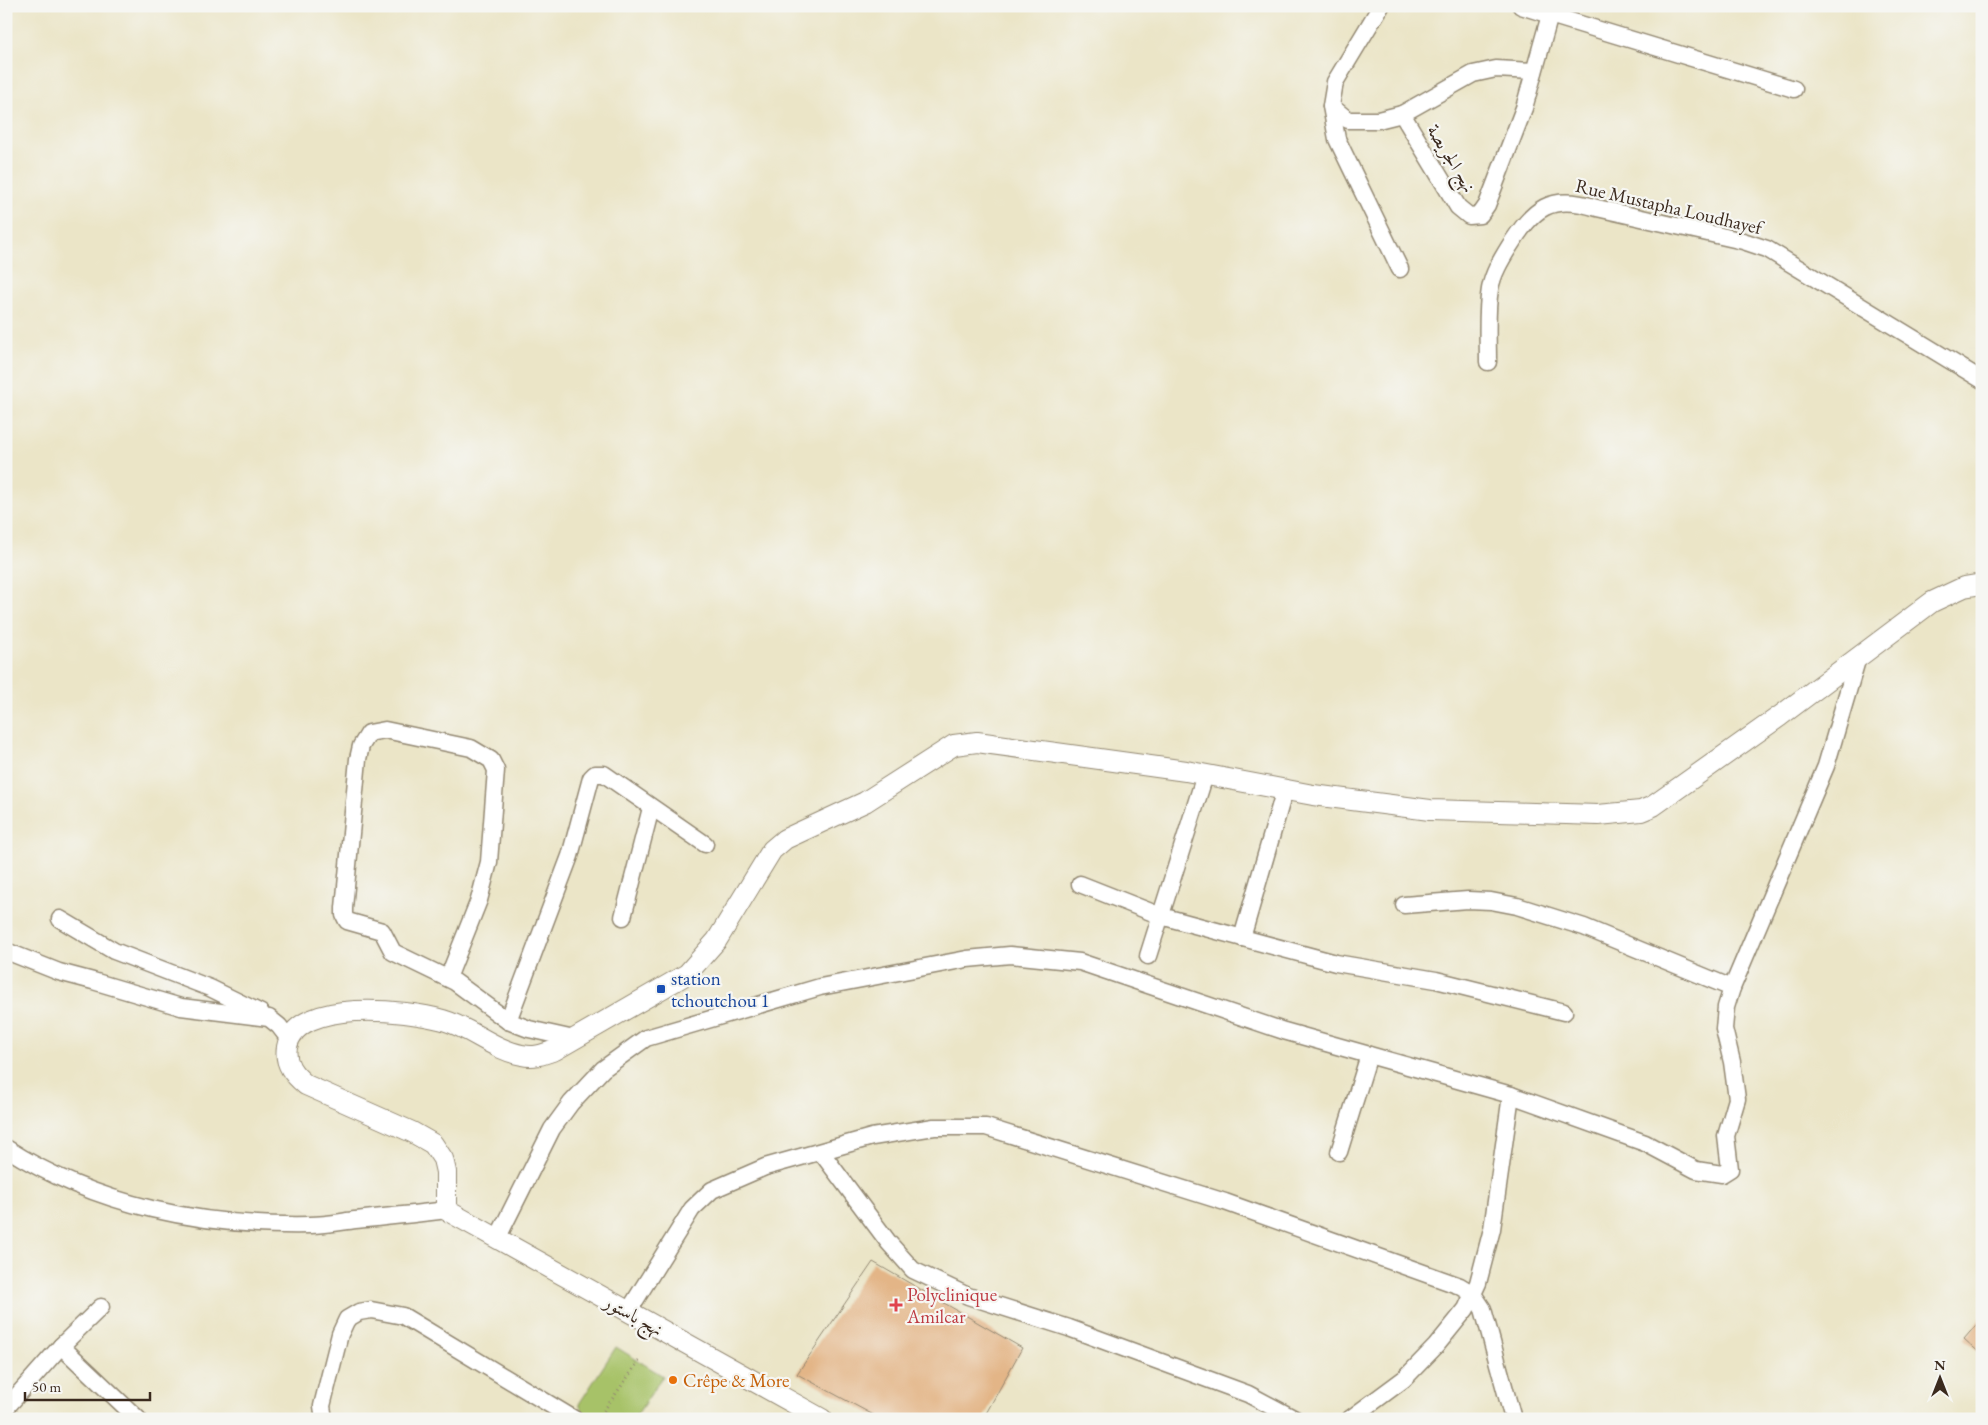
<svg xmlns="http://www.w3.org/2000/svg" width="1988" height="1425" font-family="'EB Garamond',Amiri,serif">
<rect width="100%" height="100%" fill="#f6f6f2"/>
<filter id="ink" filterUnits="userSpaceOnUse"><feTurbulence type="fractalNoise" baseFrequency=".02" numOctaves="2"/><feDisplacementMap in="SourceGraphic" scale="10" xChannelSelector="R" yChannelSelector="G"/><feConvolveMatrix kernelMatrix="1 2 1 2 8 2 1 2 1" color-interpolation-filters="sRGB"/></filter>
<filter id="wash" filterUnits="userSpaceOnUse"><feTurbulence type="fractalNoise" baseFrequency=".0096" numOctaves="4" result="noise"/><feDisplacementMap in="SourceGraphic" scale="20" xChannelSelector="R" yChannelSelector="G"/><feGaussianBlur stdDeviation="1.12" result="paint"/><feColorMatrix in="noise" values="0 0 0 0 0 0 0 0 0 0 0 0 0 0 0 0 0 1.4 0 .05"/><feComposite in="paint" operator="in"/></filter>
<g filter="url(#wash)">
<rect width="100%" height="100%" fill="#ebe5c7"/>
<polygon fill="#a7c268" stroke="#717643" points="616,1347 663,1376 634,1419 586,1419 579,1404"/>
<g id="blocks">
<g fill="#e3b587">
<polygon points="873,1262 1022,1348 983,1419 881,1419 797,1374"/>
<polygon points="1982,1318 1982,1355 1964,1339"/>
</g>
</g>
</g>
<g filter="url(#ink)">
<use href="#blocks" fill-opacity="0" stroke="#938872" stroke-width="1"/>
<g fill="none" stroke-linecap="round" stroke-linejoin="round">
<defs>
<g id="minor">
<polyline points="1381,6 1335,82 1331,106 1348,120 1378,120 1402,114 1458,207 1469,216 1480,215 1487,205 1524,108 1550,15 1794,89"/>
<polyline points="1521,6 1550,15 1565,6"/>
<polyline points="1331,106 1337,139 1400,269"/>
<polyline points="1402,114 1473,74 1496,69 1534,71"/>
<path d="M1488 362C1488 338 1486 312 1490 289 1493 273 1501 260 1509 247 1534 208 1550 193 1597 208L1743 241 1767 249 1982 380"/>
<polyline points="1080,884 1161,916 1336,963 1436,980 1564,1012"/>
<polyline points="1404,905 1468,900 1491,901 1517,906 1584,927 1732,988"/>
<polyline points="623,917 651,808"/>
<polyline points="60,919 114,951 210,988 261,1013"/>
<polyline points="1242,938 1285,789"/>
<polyline points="6,951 59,972 93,981 181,1007 269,1018 279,1026 289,1039"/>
<polyline points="1148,956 1205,775"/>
<polyline points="448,978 479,900 489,862 496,770 491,760 471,748 385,730 369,733 361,746 358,759 344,908 344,915 347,921 382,931 393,952 455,982 508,1021 529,1029 574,1039"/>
<polyline points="508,1021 570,856 591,778 595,774 604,774 705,844"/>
<path d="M6 1148C96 1206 204 1227 310 1225 325 1225 340 1222 355 1220 385 1217 416 1214 446 1210"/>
<polyline points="821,1152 889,1243 913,1270 968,1296 1069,1328 1248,1394 1295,1419"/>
<polyline points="1339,1152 1369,1055"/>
<polyline points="498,1237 552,1129 571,1103 603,1069 646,1038 820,987 967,959 1010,955 1080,962 1284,1031 1511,1095 1645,1143 1696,1170 1722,1174 1730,1169 1726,1136 1737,1099 1732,1062 1724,1029 1726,1007 1732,988 1826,766 1858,657"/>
<polyline points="628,1312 692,1209 712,1190 765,1167 872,1137 934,1127 986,1127 1225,1202 1460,1286 1473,1294 1483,1309 1513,1419"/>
<polyline points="61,1346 138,1419"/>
<polyline points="6,1408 61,1346 101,1307"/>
<polyline points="324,1419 322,1406 340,1334 347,1319 359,1312 371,1310 403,1316 574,1419"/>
<polyline points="1350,1419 1404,1379 1436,1346 1466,1309 1478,1283 1492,1229 1511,1095"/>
</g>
<path id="tertiary" d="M822 1419 446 1210V1172L443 1159 433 1144 412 1132 306 1085C294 1075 284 1064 287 1047 296 997 408 1010 443 1020 471 1028 494 1050 522 1055 534 1058 544 1054 555 1050L687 974 717 940 772 850 785 839 865 802 954 745 977 742 1186 771 1313 795 1430 810 1598 815 1641 811 1653 806 1780 716 1932 602 1964 587 1982 584"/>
</defs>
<use href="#minor" stroke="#938872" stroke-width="19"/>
<use href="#tertiary" stroke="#938872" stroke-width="22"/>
<polyline stroke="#938872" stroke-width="3" stroke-dasharray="1 4" stroke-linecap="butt" points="598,1419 639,1361"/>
<use href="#minor" stroke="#fff" stroke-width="16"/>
<use href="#tertiary" stroke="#fff" stroke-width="20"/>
</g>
</g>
<rect fill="#1a4fb4" stroke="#f6f6f2" stroke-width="2" x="656" y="984" width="10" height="10" rx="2.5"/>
<path fill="#e0444e" stroke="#f6f6f2" stroke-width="2" d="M893.5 1297.5h5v5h5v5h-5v5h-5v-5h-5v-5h5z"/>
<circle fill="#e8710a" stroke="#f6f6f2" stroke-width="2" cx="673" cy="1380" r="5"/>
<g text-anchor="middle" stroke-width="4.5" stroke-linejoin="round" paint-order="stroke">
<g font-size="19" fill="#3b2a1e" stroke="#f6f6f2">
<text transform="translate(1452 158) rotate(59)" y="7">نهج الجريصة</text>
<text transform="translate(1669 206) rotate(13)" y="7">Rue Mustapha Loudhayef</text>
<text transform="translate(634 1315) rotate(29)" y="7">نهج باستور</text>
</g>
<g font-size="19" fill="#164399" stroke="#f6f6f2" text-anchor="start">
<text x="671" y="985">station<tspan x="671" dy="22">tchoutchou 1</tspan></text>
</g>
<g font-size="19" fill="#be3a42" stroke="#f6f6f2" text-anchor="start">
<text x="907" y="1301">Polyclinique<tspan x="907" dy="22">Amilcar</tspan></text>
</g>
<g font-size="19" fill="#c56008" stroke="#f6f6f2" text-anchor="start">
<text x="683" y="1387">Crêpe &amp; More</text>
</g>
</g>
<rect width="1988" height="1425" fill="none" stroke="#f6f6f2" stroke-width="25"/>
<g transform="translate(1940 1378)" stroke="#f6f6f2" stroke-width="4" paint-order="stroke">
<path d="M0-4L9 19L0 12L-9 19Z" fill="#3b2a1e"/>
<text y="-8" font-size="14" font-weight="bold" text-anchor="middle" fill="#3b2a1e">N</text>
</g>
<path d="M25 1392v8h125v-8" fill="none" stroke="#3b2a1e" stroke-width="2.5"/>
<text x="32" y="1392" font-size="15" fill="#3b2a1e" stroke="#f6f6f2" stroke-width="4" paint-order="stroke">50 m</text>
</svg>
